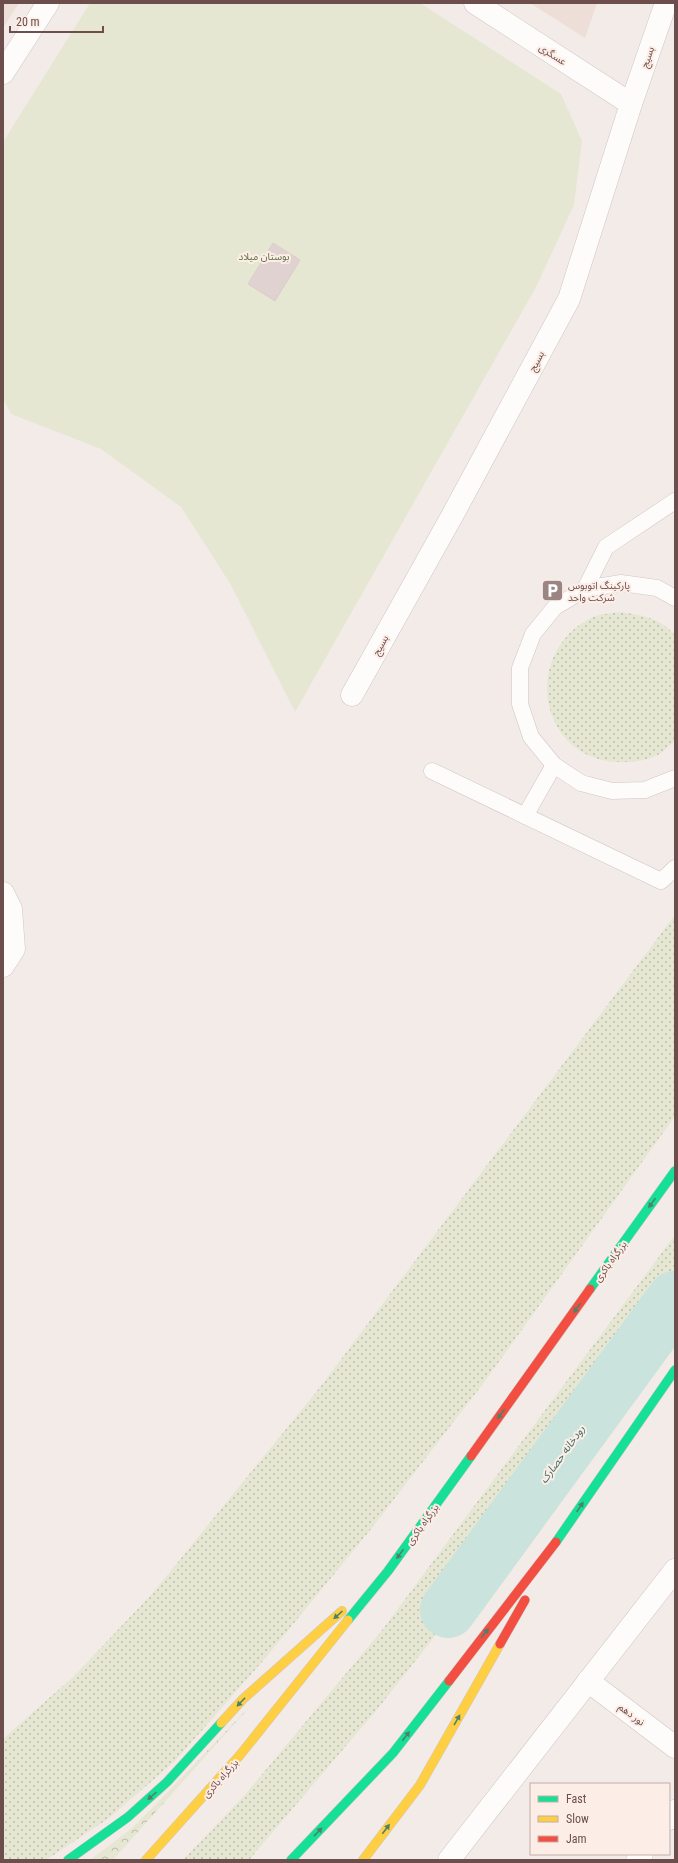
<svg xmlns="http://www.w3.org/2000/svg" width="678" height="1863" font-family="'Roboto Condensed','Noto Sans Arabic',sans-serif">
<defs>
<pattern id="grass-dots" width="8" height="8" patternUnits="userSpaceOnUse"><rect width="8" height="8" fill="#e5e7d3"/><path d="M2 2h.1M6 6h.1" fill="none" stroke="#bebdad" stroke-width="1.8" stroke-linecap="round"/></pattern>
<pattern id="forest-crowns" width="20" height="18" patternUnits="userSpaceOnUse"><rect width="20" height="18" fill="#e5e7d3"/><path d="M2 6a3 3 0 1 1 6 0M12 15a3 3 0 1 1 6 0" fill="none" stroke="#bebdad"/></pattern>
</defs>
<rect width="100%" height="100%" fill="#f3ebe7"/>
<g fill="#eeded8">
<polygon points="3,3 19,3 3,28"/>
<polygon points="530,3 597,3 585,38"/>
</g>
<g fill="url(#grass-dots)">
<path d="M620 612C642 615 660 618 675 635V741C670 745 666 749 661 753 650 760 636 762 623 762 540 764 518 653 593 617 601 614 612 613 620 612Z"/>
<polygon points="675,915 675,1116 485,1381 371,1529 262,1662 175,1761 109,1818 52,1856 45,1860 3,1860 3,1739 74,1676 152,1594 321,1386"/>
<polygon points="675,1235 675,1316 501,1552 379,1707 249,1860 183,1860 244,1796 383,1629"/>
</g>
<polygon fill="url(#forest-crowns)" points="252,1704 113,1860 90,1860 132,1828 162,1798"/>
<polygon fill="#e5e7d3" points="90,3 420,3 561,94 582,141 574,205 535,289 295,712 231,585 181,507 101,449 11,414 3,398 3,142"/>
<g fill="none" stroke-linecap="round" stroke-linejoin="round">
<polyline stroke="#cae3dd" stroke-width="56" points="448,1610 675,1299"/>
</g>
<polygon fill="#dfd2d0" stroke="#dbcdca" points="273,243 300,260 275,301 248,284"/>
<g fill="none" stroke-linecap="round" stroke-linejoin="round">
<defs>
<g id="lane">
<polyline points="585,589 606,547 675,501"/>
<polyline points="675,598 657,588 621,583 585,589 555,607 533,634 520,668 520,704 531,737 554,765 581,783 612,791 645,790 675,778"/>
<polyline points="432,771 661,881 675,868"/>
<polyline points="525,816 554,765"/>
</g>
<g id="street">
<polyline points="475,3 631,104"/>
<polyline points="3,73 48,3"/>
<polyline points="352,695 452,516 569,299 631,104 666,3"/>
<polyline points="3,893 11,909 14,949 3,966"/>
<polyline points="588,1681 675,1747"/>
<polyline points="669,1819 675,1811"/>
<polyline points="449,1860 675,1570"/>
<polyline points="637,1860 642,1854"/>
</g>
<g id="fast">
<polyline points="590,1289 675,1171"/>
<polyline points="556,1542 675,1370"/>
<polyline points="348,1620 388,1571 471,1456"/>
<polyline points="68,1860 128,1817 167,1782 221,1723"/>
<polyline points="291,1860 393,1753 449,1681"/>
</g>
<g id="slow">
<polyline points="221,1723 243,1699 342,1611"/>
<polyline points="146,1860 240,1755 348,1620"/>
<polyline points="363,1860 420,1785 500,1644"/>
</g>
<g id="jam">
<polyline points="471,1456 590,1289"/>
<polyline points="500,1644 525,1600"/>
<polyline points="449,1681 556,1542"/>
</g>
</defs>
<use href="#lane" stroke="#d0c6c3" stroke-width="17"/>
<use href="#street" stroke="#d0c6c3" stroke-width="23"/>
<use href="#fast" stroke="#d2c7c5" stroke-width="10"/>
<use href="#slow" stroke="#d2c7c5" stroke-width="10"/>
<use href="#jam" stroke="#d2c7c5" stroke-width="10"/>
<use href="#lane" stroke="#fdfcfb" stroke-width="16"/>
<use href="#street" stroke="#fdfcfb" stroke-width="22"/>
<use href="#fast" stroke="#16e098" stroke-width="9"/>
<use href="#slow" stroke="#ffcf43" stroke-width="9"/>
<use href="#jam" stroke="#f24e42" stroke-width="9"/>
</g>
<defs><path id="oneway-solid" d="M-6-.8H1V-3.2L6.5 0L1 3.2V.8H-6Z"/></defs>
<g fill="#4e8167">
<use href="#oneway-solid" transform="translate(652 1203) rotate(126)"/>
<use href="#oneway-solid" transform="translate(577 1308) rotate(126)"/>
<use href="#oneway-solid" transform="translate(501 1414) rotate(126)"/>
<use href="#oneway-solid" transform="translate(580 1507) rotate(-56)"/>
<use href="#oneway-solid" transform="translate(400 1554) rotate(126)"/>
<use href="#oneway-solid" transform="translate(338 1615) rotate(138)"/>
<use href="#oneway-solid" transform="translate(485 1633) rotate(-52)"/>
<use href="#oneway-solid" transform="translate(241 1702) rotate(134)"/>
<use href="#oneway-solid" transform="translate(457 1720) rotate(-60)"/>
<use href="#oneway-solid" transform="translate(406 1736) rotate(-52)"/>
<use href="#oneway-solid" transform="translate(152 1796) rotate(138)"/>
<use href="#oneway-solid" transform="translate(386 1829) rotate(-53)"/>
<use href="#oneway-solid" transform="translate(318 1832) rotate(-46)"/>
</g>
<defs>
<symbol id="parking-square" viewBox="-11 -11 22 22"><rect x="-9" y="-9" width="18" height="18" rx="4" fill="#9b8582" stroke="#fceee7"/><path d="M-3.5-5.5H1a3.5 3.5 0 0 1 0 7H-1V5.5H-3.5ZM-1-3.4V-.6H.8a1.4 1.4 0 0 0 0-2.8Z" fill="#fff"/></symbol>
</defs>
<g fill-rule="evenodd">
<use href="#parking-square" x="540" y="578" width="25" height="25"/>
</g>
<g text-anchor="middle" stroke-width="4" stroke-linejoin="round" paint-order="stroke">
<g font-size="10" fill="#6c4e4c" stroke="#fceee7">
<text transform="translate(553 54) rotate(33)" y="4">عسگری</text>
<text transform="translate(647 57) rotate(-71)" y="4">بسیج</text>
<text transform="translate(536 361) rotate(-62)" y="4">بسیج</text>
<text transform="translate(380 645) rotate(-61)" y="4">بسیج</text>
<text transform="translate(610 1261) rotate(-54)" y="4">بزرگراه باکری</text>
<text transform="translate(422 1524) rotate(-54)" y="4">بزرگراه باکری</text>
<text transform="translate(632 1714) rotate(37)" y="4">نور دهم</text>
<text transform="translate(220 1778) rotate(-48)" y="4">بزرگراه باکری</text>
</g>
<g font-size="10" fill="#5f7146" stroke="#fceee7">
<text x="264" y="260">بوستان میلاد</text>
</g>
<g font-size="10" fill="#6c4e4c" stroke="#fceee7" text-anchor="start">
<text x="568" y="589">پارکینگ اتوبوس<tspan x="568" dy="12">شرکت واحد</tspan></text>
</g>
<g font-size="11" font-style="italic" fill="#42706b" stroke="#fceee7">
<text transform="translate(562 1454) rotate(-54)" y="4">رودخانه حصارک</text>
</g>
</g>
<rect width="678" height="1863" fill="none" stroke="#6c4e4c" stroke-width="8"/>
<rect x="530" y="1783" width="140" height="72" fill="#fceee7" stroke="#c2aea9"/>
<rect x="538" y="1796" width="20" height="6" fill="#16e098" stroke="#c2aea9"/>
<text x="566" y="1803" font-size="12" fill="#6c4e4c">Fast</text>
<rect x="538" y="1816" width="20" height="6" fill="#ffcf43" stroke="#c2aea9"/>
<text x="566" y="1823" font-size="12" fill="#6c4e4c">Slow</text>
<rect x="538" y="1836" width="20" height="6" fill="#f24e42" stroke="#c2aea9"/>
<text x="566" y="1843" font-size="12" fill="#6c4e4c">Jam</text>
<path d="M10 26v6h93v-6" fill="none" stroke="#6c4e4c" stroke-width="2"/>
<text x="16" y="26" font-size="12" fill="#6c4e4c" stroke="#fceee7" stroke-width="3" paint-order="stroke">20 m</text>
</svg>
